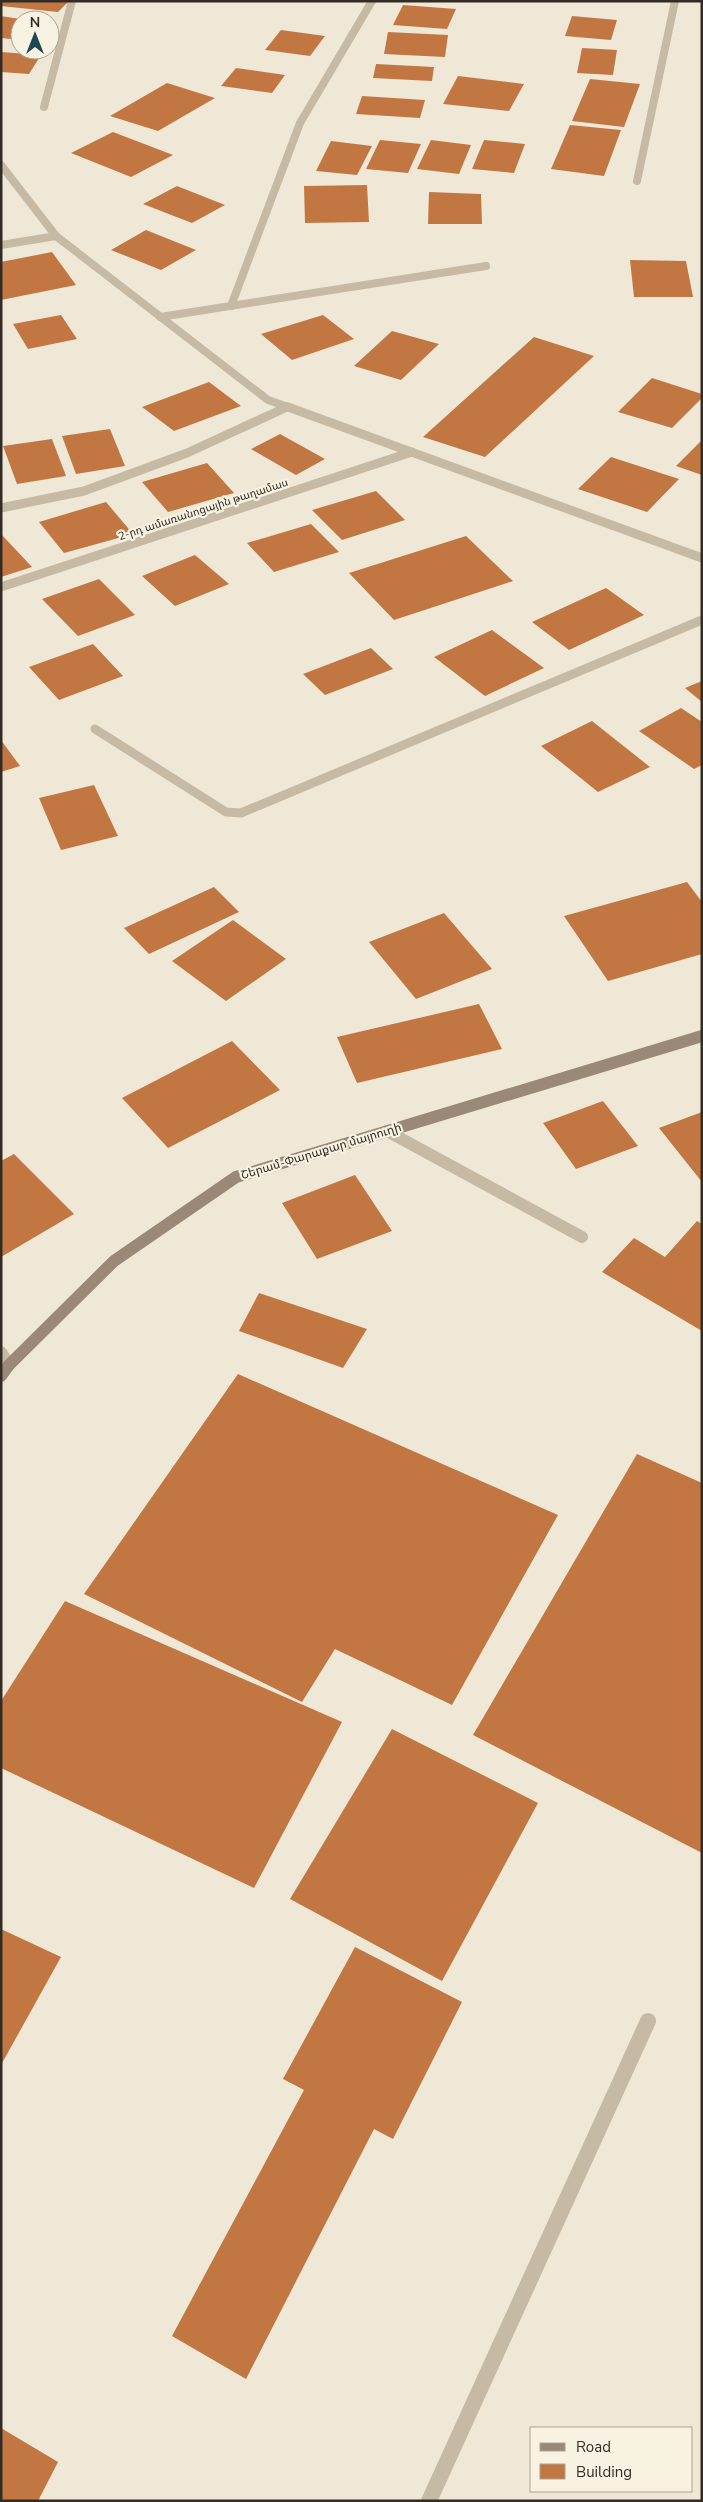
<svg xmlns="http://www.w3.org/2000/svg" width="703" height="2502" font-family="'Nunito Sans','Noto Sans Armenian',sans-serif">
<rect width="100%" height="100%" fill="#f0e8d7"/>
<g fill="#c27743">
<polygon points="1,1 66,1 68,2 58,12 1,6"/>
<polygon points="403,5 456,9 447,29 393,25"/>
<polygon points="1,16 20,19 20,40 1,38"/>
<polygon points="572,16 617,20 611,40 565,36"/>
<polygon points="281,30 325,36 310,56 265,50"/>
<polygon points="388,32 448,35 445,57 384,54"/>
<polygon points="582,48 617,50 613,75 577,73"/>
<polygon points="1,52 41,55 29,74 1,72"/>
<polygon points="376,64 434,67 432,81 373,78"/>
<polygon points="236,68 285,75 272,93 221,86"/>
<polygon points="458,76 524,84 509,111 443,104"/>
<polygon points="590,79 640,84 624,127 572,121"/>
<polygon points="167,83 215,98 158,131 110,116"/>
<polygon points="362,96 425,100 420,118 356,114"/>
<polygon points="570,125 621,130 604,176 551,169"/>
<polygon points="113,132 173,155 131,177 71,153"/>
<polygon points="380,140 421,144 408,173 366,169"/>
<polygon points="431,140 471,145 459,174 417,169"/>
<polygon points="484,140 525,144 514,173 472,169"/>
<polygon points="331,141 372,146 357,175 316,171"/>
<polygon points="367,185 369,222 305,223 304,186"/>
<polygon points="177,186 225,205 192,223 143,204"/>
<polygon points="429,192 481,194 482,224 428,224"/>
<polygon points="146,230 196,250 161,270 111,250"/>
<polygon points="52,252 76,285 1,300 1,262"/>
<polygon points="630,260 686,261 693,297 634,297"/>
<polygon points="61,315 77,339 28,349 13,324"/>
<polygon points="323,315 354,339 292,360 261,334"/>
<polygon points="392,331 439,344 401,380 354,366"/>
<polygon points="534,337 594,356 485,457 423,437"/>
<polygon points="652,378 702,394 702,398 672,428 618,412"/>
<polygon points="209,382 241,406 174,431 142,407"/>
<polygon points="110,429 125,466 76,474 62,436"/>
<polygon points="280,434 325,459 296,475 251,449"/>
<polygon points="52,439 66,476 17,484 3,446"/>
<polygon points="702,440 702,475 676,466"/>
<polygon points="611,457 679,479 647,512 578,489"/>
<polygon points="207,463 234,493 168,512 142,482"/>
<polygon points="376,491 405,520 342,540 312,510"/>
<polygon points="106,502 133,534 64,553 39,522"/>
<polygon points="311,524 339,552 274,572 247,543"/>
<polygon points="1,534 32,567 1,577"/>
<polygon points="466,536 513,581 394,620 349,573"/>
<polygon points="195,555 229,584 175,606 142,576"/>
<polygon points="99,579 135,615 78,636 42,599"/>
<polygon points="606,588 644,615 569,650 532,622"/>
<polygon points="492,630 544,668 485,696 434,657"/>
<polygon points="93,644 123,676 59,700 29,667"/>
<polygon points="371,648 393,669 325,695 303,674"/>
<polygon points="702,681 702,702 685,688"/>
<polygon points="681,708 702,722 702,765 694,769 639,731"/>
<polygon points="592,721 650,767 598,792 541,746"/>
<polygon points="1,740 20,766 1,772"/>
<polygon points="94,785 118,836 61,850 39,798"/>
<polygon points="687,882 702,902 702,954 608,981 564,916"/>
<polygon points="214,887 239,912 149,954 124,928"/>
<polygon points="444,913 492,969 416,999 369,942"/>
<polygon points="233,920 286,959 226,1001 172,961"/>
<polygon points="479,1004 502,1049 357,1083 337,1037"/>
<polygon points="232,1041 280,1090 168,1148 122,1098"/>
<polygon points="603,1101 638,1146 576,1169 543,1123"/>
<polygon points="702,1112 702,1182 659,1128"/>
<polygon points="14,1154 74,1214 1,1257 1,1161"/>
<polygon points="355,1175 392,1231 317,1259 282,1203"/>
<polygon points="697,1221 702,1224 702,1331 602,1272 634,1238 665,1257"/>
<polygon points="259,1293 367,1329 343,1368 239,1331"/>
<polygon points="238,1374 558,1515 452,1705 335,1649 302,1702 84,1594"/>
<polygon points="637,1454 702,1483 702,1853 473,1735"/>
<polygon points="65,1601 342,1722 254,1888 1,1768 1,1701"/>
<polygon points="392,1729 538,1803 442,1981 290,1899"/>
<polygon points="1,1929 61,1957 1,2065"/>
<polygon points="355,1947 462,2002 393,2139 374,2129 246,2379 172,2336 304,2090 283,2079"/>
<polygon points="1,2428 58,2462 38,2501 1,2501"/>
</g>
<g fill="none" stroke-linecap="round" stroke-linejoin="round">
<polyline stroke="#c7baa4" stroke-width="8" points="284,408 287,407"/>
<g stroke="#c7baa4" stroke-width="9">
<polyline points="1,508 84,491 187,453 287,407"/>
<polyline points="1,587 412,452"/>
</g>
<g stroke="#c7baa4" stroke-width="12">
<polyline points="387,1131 582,1237"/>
<polyline points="1,1352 9,1365"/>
</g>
<polyline stroke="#c7baa4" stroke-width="16" points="429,2501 648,2021"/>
<g stroke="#c7baa4" stroke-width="8">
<polyline points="44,107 72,1"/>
<polyline points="1,165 56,236 268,400 291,408"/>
<polyline points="637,181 675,1"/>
<polyline points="1,245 56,236"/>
<polyline points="231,306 300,123 372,1"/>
<polyline points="160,317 486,266"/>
</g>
<g stroke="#c7baa4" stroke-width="9">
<polyline points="288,407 702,558"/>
<polyline points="95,729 226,812 241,813 702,620"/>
</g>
<polyline stroke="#9a8976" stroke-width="12" points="1,1376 9,1365 114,1261 236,1177 702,1036"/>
</g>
<g text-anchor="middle" stroke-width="4.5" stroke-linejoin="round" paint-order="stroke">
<g font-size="11" fill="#322c25" stroke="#f8f2e3">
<text transform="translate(203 509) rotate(-18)" y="4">2-րդ ամառանոցային թաղամաս</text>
</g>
<g font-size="12" fill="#322c25" stroke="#f8f2e3">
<text transform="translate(321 1151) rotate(-17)" y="4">Շերամ-Փարաքար մայրուղի</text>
</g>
</g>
<rect width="703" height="2502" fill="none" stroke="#322c25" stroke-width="5"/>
<rect x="530" y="2427" width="162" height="65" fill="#f8f2e3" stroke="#a9a397"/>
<rect x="540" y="2443" width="25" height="8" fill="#9a8976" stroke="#a9a397"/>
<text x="576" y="2452" font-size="15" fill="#322c25">Road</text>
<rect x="540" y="2464" width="25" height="15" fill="#c27743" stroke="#a9a397"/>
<text x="576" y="2477" font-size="15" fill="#322c25">Building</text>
<g transform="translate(35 35)"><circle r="24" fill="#f8f2e3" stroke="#a9a397"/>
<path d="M0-4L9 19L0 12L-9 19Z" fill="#1d4652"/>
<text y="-8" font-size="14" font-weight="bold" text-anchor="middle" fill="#322c25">N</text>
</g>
</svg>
